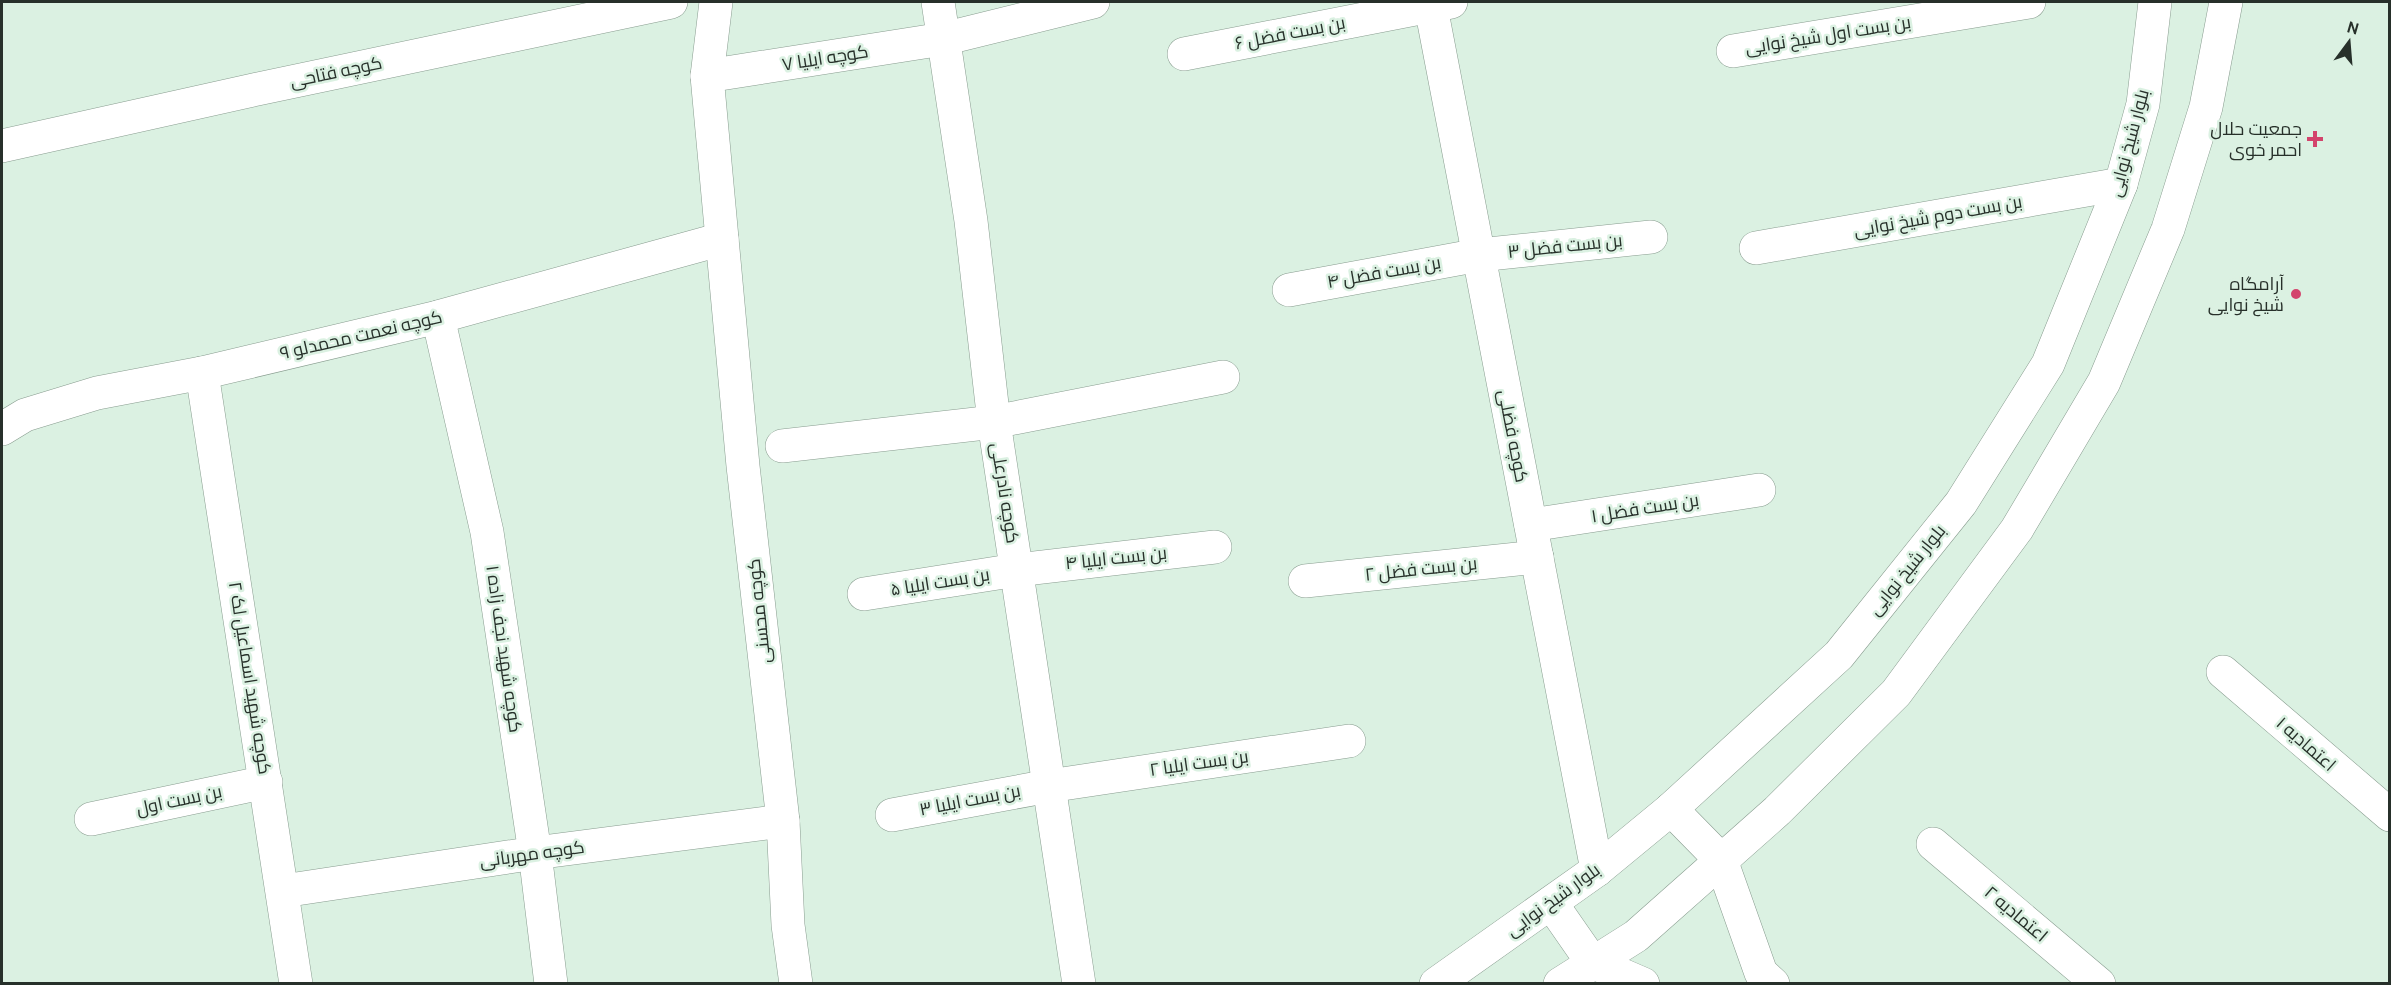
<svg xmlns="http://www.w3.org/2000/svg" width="2391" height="985" font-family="Cabin,Cairo,sans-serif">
<rect width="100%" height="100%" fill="#dbf1e2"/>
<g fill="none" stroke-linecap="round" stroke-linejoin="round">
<defs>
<g id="minor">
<polyline points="716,2 707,76 743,466 783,821 788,925 796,984"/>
<polyline points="938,2 971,221 994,422 1079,984"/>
<polyline points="1430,2 1597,870"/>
<polyline points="1733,51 2029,2"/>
<polyline points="1184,54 1451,2"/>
<polyline points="707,76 943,39 1093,2"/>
<polyline points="2,146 253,90 671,2"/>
<polyline points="1756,248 2121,184"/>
<polyline points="1289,290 1479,255 1651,237"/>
<polyline points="438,317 487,532 535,853 551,984"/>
<polyline points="202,373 296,984"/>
<polyline points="2,429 25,415 97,393 202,373 438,317 722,239"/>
<polyline points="782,446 994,422 1223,377"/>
<polyline points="1531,525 1759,490"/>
<polyline points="1305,581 1537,557"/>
<polyline points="864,594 1016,570 1215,547"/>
<polyline points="2223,672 2390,815"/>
<polyline points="1671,809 1721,860 1761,973 1773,984"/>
<polyline points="892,815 1049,786 1349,741"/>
<polyline points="91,819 266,782"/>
<polyline points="1933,844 2099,984"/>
<polyline points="283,891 535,853 783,821"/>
<polyline points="1551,903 1592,962 1643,984"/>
</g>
<g id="major">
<polyline points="1436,984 1597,870 1671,809 1839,655 1961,503 2048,364 2121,184 2143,104 2155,2"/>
<polyline points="1560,984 1636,936 1777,811 1896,693 2017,529 2104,382 2168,229 2206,107 2226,2"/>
</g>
</defs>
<use href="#minor" stroke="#889c8f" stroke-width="34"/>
<use href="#major" stroke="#889c8f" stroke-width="34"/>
<use href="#minor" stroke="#fff" stroke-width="33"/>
<use href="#major" stroke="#fff" stroke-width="33"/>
</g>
<g fill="#d3446c" stroke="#dbf1e2" stroke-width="2">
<path d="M2312 130h6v6h6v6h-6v6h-6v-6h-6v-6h6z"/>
<circle cx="2296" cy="294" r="6"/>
</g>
<g text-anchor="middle" stroke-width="5" stroke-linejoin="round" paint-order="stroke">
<g font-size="18" fill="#27302a" stroke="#dbf1e2">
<text transform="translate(1290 33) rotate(-11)" y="6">۶ بن بست فضل</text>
<text transform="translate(1828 35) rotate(-9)" y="6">بن بست اول شیخ نوایی</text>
<text transform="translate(825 58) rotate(-9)" y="6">۷ کوچه ایلیا</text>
<text transform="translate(336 72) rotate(-12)" y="6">کوچه فتاحی</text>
<text transform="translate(2129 143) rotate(-75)" y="6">بلوار شیخ نوایی</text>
<text transform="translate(1938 216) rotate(-10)" y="6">بن بست دوم شیخ نوایی</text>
<text transform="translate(1565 246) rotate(-6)" y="6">۳ بن بست فضل</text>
<text transform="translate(1384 272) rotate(-10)" y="6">۴ بن بست فضل</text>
<text transform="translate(361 335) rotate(-13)" y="6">کوچه نعمت محمدلو ۹</text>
<text transform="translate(1513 436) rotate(79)" y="6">کوچه فضلی</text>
<text transform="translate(1005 493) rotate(81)" y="6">کوچه نادرعلی</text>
<text transform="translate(1645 508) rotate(-9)" y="6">بن بست فضل ۱</text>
<text transform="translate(1116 558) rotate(-6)" y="6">۴ بن بست ایلیا</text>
<text transform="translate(1421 569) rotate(-6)" y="6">۲ بن بست فضل</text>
<text transform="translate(1907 570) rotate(-51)" y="6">بلوار شیخ نوایی</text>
<text transform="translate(940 582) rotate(-9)" y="6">۵ بن بست ایلیا</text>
<text transform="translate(759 611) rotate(-96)" y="6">کوچه محسنی</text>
<text transform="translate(504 649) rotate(82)" y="6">کوچه شهید نجف زاده ۱</text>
<text transform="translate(250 678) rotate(81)" y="6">کوچه شهید اسماعیل لک ۲</text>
<text transform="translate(2306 744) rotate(41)" y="6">اعتمادیه ۱</text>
<text transform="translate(1199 763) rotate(-8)" y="6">بن بست ایلیا ۲</text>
<text transform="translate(179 800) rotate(-12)" y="6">بن بست اول</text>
<text transform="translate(970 800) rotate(-11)" y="6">۳ بن بست ایلیا</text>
<text transform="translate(532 854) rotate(-8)" y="6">کوچه مهربانی</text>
<text transform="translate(1553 900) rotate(-36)" y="6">بلوار شیخ نوایی</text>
<text transform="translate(2016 914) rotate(40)" y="6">اعتمادیه ۲</text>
</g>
<g font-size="18" fill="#27302a" stroke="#dbf1e2" text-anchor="end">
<text x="2302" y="135">جمعیت حلال<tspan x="2302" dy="21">احمر خوی</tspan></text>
<text x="2284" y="290">آرامگاه<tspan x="2284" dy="21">شیخ نوایی</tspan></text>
</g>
</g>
<rect width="2391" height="985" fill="none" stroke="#27302a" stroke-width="6"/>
<g transform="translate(2349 42) rotate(16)" stroke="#dbf1e2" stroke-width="4.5" paint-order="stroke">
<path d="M0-4.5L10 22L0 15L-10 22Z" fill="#27302a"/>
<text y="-9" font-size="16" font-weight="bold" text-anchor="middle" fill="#27302a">N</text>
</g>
</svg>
